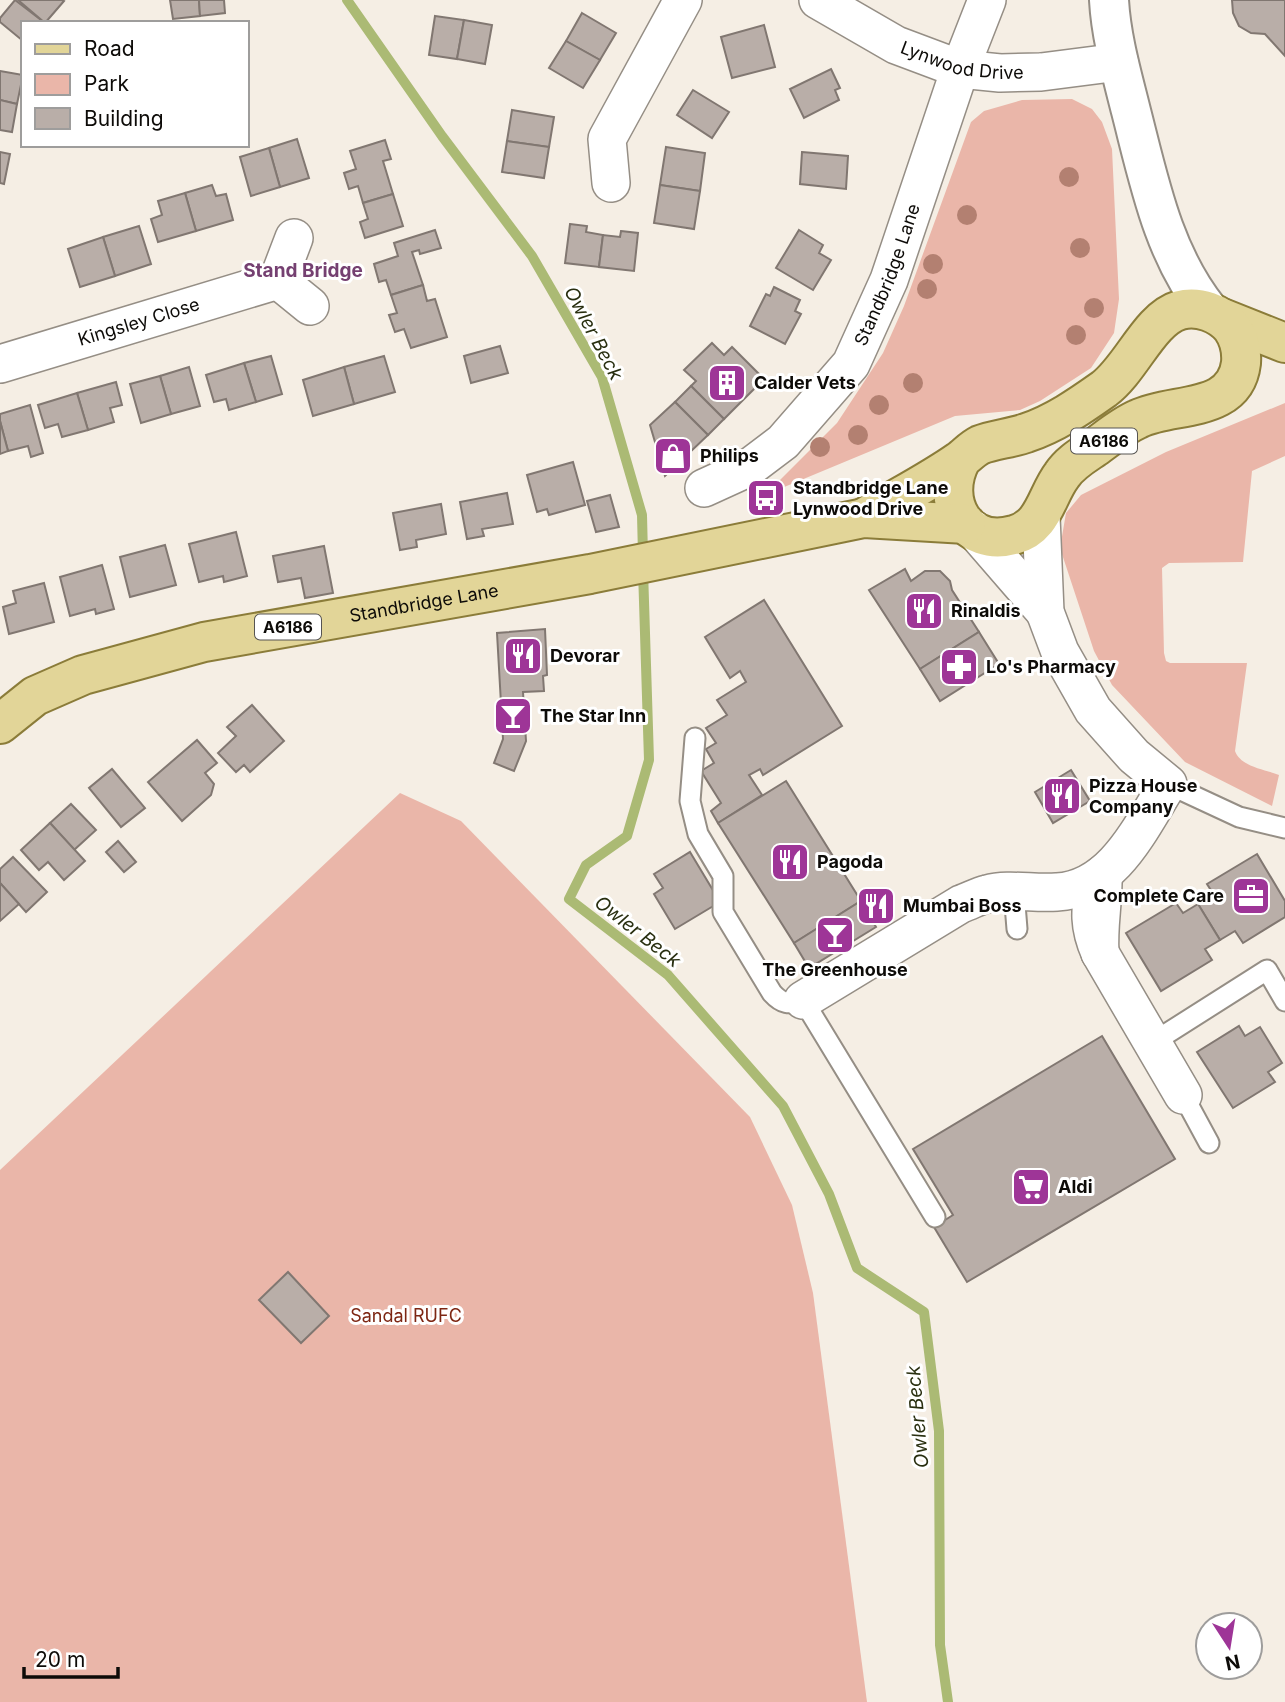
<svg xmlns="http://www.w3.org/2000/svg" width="1285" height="1702" font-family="Inter,sans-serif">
<rect width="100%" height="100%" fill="#f5eee4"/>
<g fill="#eab6a9">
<polygon points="1072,99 1092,109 1102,122 1112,149 1119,299 1114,333 1091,368 1040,401 1020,410 955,416 765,495 837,423 883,353 904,306 971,122 984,111 1022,100"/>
<path d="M1285 403V456L1252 471 1243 562 1169 563 1162 568 1164 653 1166 661 1170 663H1247L1235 751C1241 767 1264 769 1279 775L1272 806 1185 762 1112 685 1094 651 1060 548 1066 513 1081 495 1166 452Z"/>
<polygon points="400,793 461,821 750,1117 792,1205 813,1293 867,1702 0,1702 0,1170"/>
</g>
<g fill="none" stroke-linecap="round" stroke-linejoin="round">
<g stroke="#abba74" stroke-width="10">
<polyline points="347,0 442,136 532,256 602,377 642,515 643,555"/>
<polyline points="643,570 649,760 627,836 586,865 569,899 668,975 783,1106 829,1194 857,1268 924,1312 939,1431 940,1645 948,1702"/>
</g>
</g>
<g fill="#b9aea8" stroke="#817771" stroke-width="2">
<polygon points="15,0 45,23 23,23 23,41 0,22 0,18"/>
<polygon points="18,0 62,0 64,1 45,23"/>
<polygon points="170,0 199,0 200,16 173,19"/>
<polygon points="199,0 224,0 225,13 200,16"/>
<polygon points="1232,0 1285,0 1285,56 1265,34 1251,33 1239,26 1233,13"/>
<polygon points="582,13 616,33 600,60 566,41"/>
<polygon points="435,16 464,20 457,59 429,55"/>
<polygon points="464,20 492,25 485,64 457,59"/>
<polygon points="764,25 775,67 732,78 721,37"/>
<polygon points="566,41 600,60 583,88 549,68"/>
<polygon points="831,69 840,88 835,90 839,100 804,118 790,89"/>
<polygon points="0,71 23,75 17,104 0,100"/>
<polygon points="693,90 729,112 712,138 677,115"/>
<polygon points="0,100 17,104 12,132 0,130"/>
<polygon points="512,110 554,117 549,147 507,141"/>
<polygon points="297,139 309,178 280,187 269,148"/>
<polygon points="385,140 391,159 383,161 393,194 363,203 358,186 349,189 344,173 356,169 350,151"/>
<polygon points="507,141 549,147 544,178 502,172"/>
<polygon points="666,147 705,153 700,191 660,185"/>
<polygon points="269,148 280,187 251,196 240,157"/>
<polygon points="0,152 10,154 4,184 0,183"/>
<polygon points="802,152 848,156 846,189 800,184"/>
<polygon points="212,185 216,196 226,194 233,220 196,231 185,193"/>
<polygon points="660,185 700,191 694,229 654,223"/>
<polygon points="185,193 196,231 158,242 151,219 162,215 158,201"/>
<polygon points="393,194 403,226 365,238 360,222 368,219 363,203"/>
<polygon points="570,224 587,226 586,232 603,235 599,267 565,263"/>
<polygon points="139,226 151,264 115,276 103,237"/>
<polygon points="435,230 441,248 420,254 419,250 412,252 423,285 391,295 386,280 379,282 374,264 398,256 394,243"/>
<polygon points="799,230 823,245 819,253 831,260 813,290 776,268"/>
<polygon points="621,231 638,233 634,271 599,267 603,235 620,237"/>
<polygon points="103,237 115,276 80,287 68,249"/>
<polygon points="423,285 427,301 435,299 447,337 411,348 404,329 395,332 389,315 397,313 391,295"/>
<polygon points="774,287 800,300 795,311 801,314 785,344 750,326 766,294 770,296"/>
<polygon points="712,343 724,355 732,347 764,379 724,419 691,386 696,381 684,370"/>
<polygon points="500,346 508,373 471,383 464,356"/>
<polygon points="271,356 282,394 256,402 244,363"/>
<polygon points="384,356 395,392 354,404 344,367"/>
<polygon points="244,363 256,402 229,410 226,399 214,402 206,375"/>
<polygon points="189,367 200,406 171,414 160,376"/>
<polygon points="344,367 354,404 313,416 303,380"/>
<polygon points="160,376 171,414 141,423 130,384"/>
<polygon points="116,382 122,405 110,408 114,422 88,430 77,393"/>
<polygon points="691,386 724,419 708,435 675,402"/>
<polygon points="77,393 88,430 62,437 58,424 45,428 38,405"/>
<polygon points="675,402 708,435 665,476 650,425"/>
<polygon points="30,405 43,453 31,457 28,446 8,451 0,421 0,414"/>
<polygon points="0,421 8,451 0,454"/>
<polygon points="573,462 585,505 549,515 547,509 537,512 527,475"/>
<polygon points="507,493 513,524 482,529 484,536 467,539 460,502"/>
<polygon points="610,495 619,527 596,532 587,501"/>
<polygon points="441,504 446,534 416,540 417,547 400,550 393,513"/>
<polygon points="236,532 247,576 224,582 223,576 199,582 189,544"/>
<polygon points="165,545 176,585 130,597 120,557"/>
<polygon points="324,546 333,593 305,598 301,578 278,582 273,556"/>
<polygon points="102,565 114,609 96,614 95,609 70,616 60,577"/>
<polygon points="905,569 911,581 925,571 940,571 950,581 952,590 979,632 920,669 869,590"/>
<polygon points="44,583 54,622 9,634 3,607 16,603 13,591"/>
<polygon points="764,600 842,726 763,775 760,769 749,775 762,795 718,823 711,811 721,803 701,771 714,763 706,749 716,743 706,728 727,715 717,700 746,682 740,671 730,678 705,637"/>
<polygon points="545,629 547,675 543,676 544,691 523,692 526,741 514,771 494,763 503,739 497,633"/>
<polygon points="979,632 999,664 940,701 920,669"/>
<polygon points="252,705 284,741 250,772 244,765 236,772 218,753 236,736 227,727"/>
<polygon points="197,740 217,763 205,773 214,784 211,795 182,821 148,782"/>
<polygon points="112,769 145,808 121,827 89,788"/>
<polygon points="1071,770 1090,801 1053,823 1035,792"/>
<polygon points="786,781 861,901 794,943 718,823"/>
<polygon points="71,804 96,830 74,850 50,823"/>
<polygon points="50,823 85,861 64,880 48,862 39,870 21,850"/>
<polygon points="118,841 136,862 124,872 106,852"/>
<polygon points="690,852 720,902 675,929 654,894 663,888 654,874"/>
<polygon points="1257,854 1285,901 1285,917 1243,943 1235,931 1220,940 1198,904 1214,895 1207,884"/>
<polygon points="13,857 47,892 26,912 0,883 0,869"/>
<polygon points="0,883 19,904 0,921"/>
<polygon points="880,889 893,910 873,922 876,927 809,968 794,943"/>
<polygon points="1176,903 1183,913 1198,904 1220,940 1205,949 1212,960 1161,991 1126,933"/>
<polygon points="1239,1026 1245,1036 1260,1027 1282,1063 1268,1072 1275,1082 1233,1108 1197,1052"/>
<polygon points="1102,1036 1175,1159 967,1282 934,1227 953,1215 913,1149"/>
<polygon points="288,1272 329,1316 301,1343 259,1300"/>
</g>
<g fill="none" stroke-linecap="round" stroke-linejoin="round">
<defs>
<g id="lane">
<path d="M695 738 690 801 698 834 723 876V912L772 993C782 1004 789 1005 803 1000L935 1217"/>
<polyline points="1168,784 1239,817 1285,828"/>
<polyline points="1014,892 1017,929"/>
<polyline points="1152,1043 1267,970 1285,1001"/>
<polyline points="1183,1095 1209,1143"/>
</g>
<g id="street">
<path id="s1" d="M818 0 896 45 960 69 1000 73 1041 72 1119 62"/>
<polyline points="611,183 607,139 683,0"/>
<polyline points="294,238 278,280 310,306"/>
<path id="s2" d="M0 364 278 280"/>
<path id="s3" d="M704 488 750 467 783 442 851 364 889 280 960 69 987 0"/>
<polyline points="973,529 1045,612"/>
<path d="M1094 882C1090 911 1088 926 1100 953 1098 926 1104 901 1103 874"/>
<polyline points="1100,953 1183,1095"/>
<path d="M803 1000 961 904C970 901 978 896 987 894 1009 888 1034 894 1057 892 1114 889 1141 826 1168 784L1134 756 1093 710 1060 652 1045 612 1041 516"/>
</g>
<path id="secondary" d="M1109 0C1111 37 1122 75 1131 111 1149 181 1163 254 1209 311"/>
<g id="primary">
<polyline points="1222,318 1285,343"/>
<path d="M864 518C895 499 929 482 959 461 966 456 972 449 980 445 992 440 1012 438 1026 433 1054 424 1080 406 1104 389 1132 368 1149 319 1180 310 1198 305 1220 313 1232 328 1239 338 1242 350 1241 363 1235 414 1173 402 1138 419 1122 426 1108 438 1094 448 1082 456 1070 463 1062 475 1046 496 1044 527 1014 535 966 549 939 501 961 460"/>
<path id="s4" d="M0 724 35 696 83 675 204 642 590 574 864 518 966 524"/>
</g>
</defs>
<use href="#lane" stroke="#958e85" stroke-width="23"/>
<use href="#street" stroke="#958e85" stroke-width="40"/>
<use href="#secondary" stroke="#958e85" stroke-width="42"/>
<use href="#primary" stroke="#8b7c39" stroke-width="42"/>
<use href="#lane" stroke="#fff" stroke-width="19"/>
<use href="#street" stroke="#fff" stroke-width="37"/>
<use href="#secondary" stroke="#fff" stroke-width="38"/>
<use href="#primary" stroke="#e2d598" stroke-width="38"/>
</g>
<g fill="#b38071">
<circle cx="1069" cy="177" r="10"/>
<circle cx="967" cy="215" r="10"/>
<circle cx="1080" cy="248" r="10"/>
<circle cx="933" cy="264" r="10"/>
<circle cx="927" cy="289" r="10"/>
<circle cx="1094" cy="308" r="10"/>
<circle cx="1076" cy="335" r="10"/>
<circle cx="913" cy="383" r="10"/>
<circle cx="879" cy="405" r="10"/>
<circle cx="858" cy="435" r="10"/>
<circle cx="820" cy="447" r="10"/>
</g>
<defs>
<symbol id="building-square" viewBox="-11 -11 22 22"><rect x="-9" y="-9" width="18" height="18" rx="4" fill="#9e3597" stroke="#fff"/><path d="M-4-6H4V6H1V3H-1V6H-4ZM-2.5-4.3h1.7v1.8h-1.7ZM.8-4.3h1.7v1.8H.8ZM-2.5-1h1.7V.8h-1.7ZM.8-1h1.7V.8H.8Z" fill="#fff"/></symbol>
<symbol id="shop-square" viewBox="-11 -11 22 22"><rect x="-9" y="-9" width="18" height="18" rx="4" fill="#9e3597" stroke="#fff"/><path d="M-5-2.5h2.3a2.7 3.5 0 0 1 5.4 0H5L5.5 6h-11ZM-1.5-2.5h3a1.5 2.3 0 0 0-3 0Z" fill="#fff"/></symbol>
<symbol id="bus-square" viewBox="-11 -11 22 22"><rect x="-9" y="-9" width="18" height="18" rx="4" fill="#9e3597" stroke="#fff"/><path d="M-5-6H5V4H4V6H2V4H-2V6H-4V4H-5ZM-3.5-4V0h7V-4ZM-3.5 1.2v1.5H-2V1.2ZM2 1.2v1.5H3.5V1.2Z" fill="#fff"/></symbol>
<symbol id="restaurant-square" viewBox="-11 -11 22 22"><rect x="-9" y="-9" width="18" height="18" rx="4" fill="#9e3597" stroke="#fff"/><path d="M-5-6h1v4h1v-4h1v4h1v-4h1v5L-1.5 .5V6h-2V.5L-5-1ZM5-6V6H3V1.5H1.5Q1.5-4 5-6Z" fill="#fff"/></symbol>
<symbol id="pharmacy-square" viewBox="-11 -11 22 22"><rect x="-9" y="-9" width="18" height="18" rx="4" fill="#9e3597" stroke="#fff"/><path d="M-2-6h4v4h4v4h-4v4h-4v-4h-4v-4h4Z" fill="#fff"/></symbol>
<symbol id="bar-square" viewBox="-11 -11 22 22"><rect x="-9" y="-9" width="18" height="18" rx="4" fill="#9e3597" stroke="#fff"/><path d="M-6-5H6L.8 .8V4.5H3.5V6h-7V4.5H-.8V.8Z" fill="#fff"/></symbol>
<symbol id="office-square" viewBox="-11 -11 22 22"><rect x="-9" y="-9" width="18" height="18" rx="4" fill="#9e3597" stroke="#fff"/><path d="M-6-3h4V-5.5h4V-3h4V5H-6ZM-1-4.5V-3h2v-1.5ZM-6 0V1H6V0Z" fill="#fff"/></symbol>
<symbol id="supermarket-square" viewBox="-11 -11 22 22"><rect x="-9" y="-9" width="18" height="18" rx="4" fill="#9e3597" stroke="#fff"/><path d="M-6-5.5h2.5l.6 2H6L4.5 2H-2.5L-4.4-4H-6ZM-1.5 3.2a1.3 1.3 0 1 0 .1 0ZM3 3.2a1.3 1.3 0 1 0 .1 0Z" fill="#fff"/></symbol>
</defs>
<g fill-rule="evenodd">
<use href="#building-square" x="705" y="361" width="44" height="44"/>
<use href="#shop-square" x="651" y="434" width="44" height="44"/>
<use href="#bus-square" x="744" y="476" width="44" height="44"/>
<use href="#restaurant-square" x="902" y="589" width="44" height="44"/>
<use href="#restaurant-square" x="501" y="634" width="44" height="44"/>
<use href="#pharmacy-square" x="937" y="645" width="44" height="44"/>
<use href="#bar-square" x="491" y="694" width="44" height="44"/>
<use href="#restaurant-square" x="1040" y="774" width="44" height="44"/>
<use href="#restaurant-square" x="768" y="840" width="44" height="44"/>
<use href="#office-square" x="1229" y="874" width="44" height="44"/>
<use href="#restaurant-square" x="854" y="884" width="44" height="44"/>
<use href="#bar-square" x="813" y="913" width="44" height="44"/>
<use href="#supermarket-square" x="1009" y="1165" width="44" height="44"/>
</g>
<g text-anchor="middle" stroke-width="6" stroke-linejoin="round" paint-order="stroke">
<g fill="#fff" stroke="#565452" stroke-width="2">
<rect x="1071" y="428.5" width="66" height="25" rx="5"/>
<rect x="255" y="614.5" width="66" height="25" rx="5"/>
</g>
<g font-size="16" font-weight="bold" fill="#0d0b08">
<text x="1104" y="447">A6186</text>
<text x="288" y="633">A6186</text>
</g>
<g font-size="18" fill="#0d0b08" stroke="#fff">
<text dy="6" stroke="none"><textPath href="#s1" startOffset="159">Lynwood Drive</textPath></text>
<text dy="6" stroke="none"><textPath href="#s3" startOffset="292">Standbridge Lane</textPath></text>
<text dy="6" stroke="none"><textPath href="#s2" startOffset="145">Kingsley Close</textPath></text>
<text dy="6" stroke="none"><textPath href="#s4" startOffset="446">Standbridge Lane</textPath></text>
</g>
<g font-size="18" font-weight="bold" fill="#0d0b08" stroke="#fff" text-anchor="start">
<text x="754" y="389">Calder Vets</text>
<text x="700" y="462">Philips</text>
<text x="793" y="494">Standbridge Lane<tspan x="793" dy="21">Lynwood Drive</tspan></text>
<text x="951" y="617">Rinaldis</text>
<text x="550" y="662">Devorar</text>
<text x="986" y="673">Lo's Pharmacy</text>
<text x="540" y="722">The Star Inn</text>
<text x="1089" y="792">Pizza House<tspan x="1089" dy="21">Company</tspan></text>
<text x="817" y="868">Pagoda</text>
<text x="1224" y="902" text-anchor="end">Complete Care</text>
<text x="903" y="912">Mumbai Boss</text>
<text x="835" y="976" text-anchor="middle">The Greenhouse</text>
<text x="1058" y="1193">Aldi</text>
</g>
<g font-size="18" fill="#7d2613" stroke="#fff">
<text x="406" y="1322">Sandal RUFC</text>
</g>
<g font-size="19" font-weight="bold" fill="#754071" stroke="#fff">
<text x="303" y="277">Stand Bridge</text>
</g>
<g font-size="19" font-style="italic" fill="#292f10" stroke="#fff">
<text transform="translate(594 333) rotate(62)" y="7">Owler Beck</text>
<text transform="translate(638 931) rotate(38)" y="7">Owler Beck</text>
<text transform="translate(917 1417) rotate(-95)" y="7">Owler Beck</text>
</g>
</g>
<rect x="21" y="21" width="228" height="126" fill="#ffffff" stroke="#9e9d9c" stroke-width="2"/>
<rect x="35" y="44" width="35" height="10" fill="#e2d598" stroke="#9e9d9c" stroke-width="2"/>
<text x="84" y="56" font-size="21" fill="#0d0b08">Road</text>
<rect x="35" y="74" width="35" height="21" fill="#eab6a9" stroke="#9e9d9c" stroke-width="2"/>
<text x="84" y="91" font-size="21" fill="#0d0b08">Park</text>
<rect x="35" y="108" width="35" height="21" fill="#b9aea8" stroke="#9e9d9c" stroke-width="2"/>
<text x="84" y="126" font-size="21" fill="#0d0b08">Building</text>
<g transform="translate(1229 1646) rotate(168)"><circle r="33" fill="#ffffff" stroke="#9e9d9c" stroke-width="2"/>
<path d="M0-5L12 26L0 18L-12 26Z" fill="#9e3597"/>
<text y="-10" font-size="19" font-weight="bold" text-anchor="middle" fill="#0d0b08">N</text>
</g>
<path d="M24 1667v10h94v-10" fill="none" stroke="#0d0b08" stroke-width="3.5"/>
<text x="35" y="1667" font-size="21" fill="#0d0b08" stroke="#ffffff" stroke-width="5" paint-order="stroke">20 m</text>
</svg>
